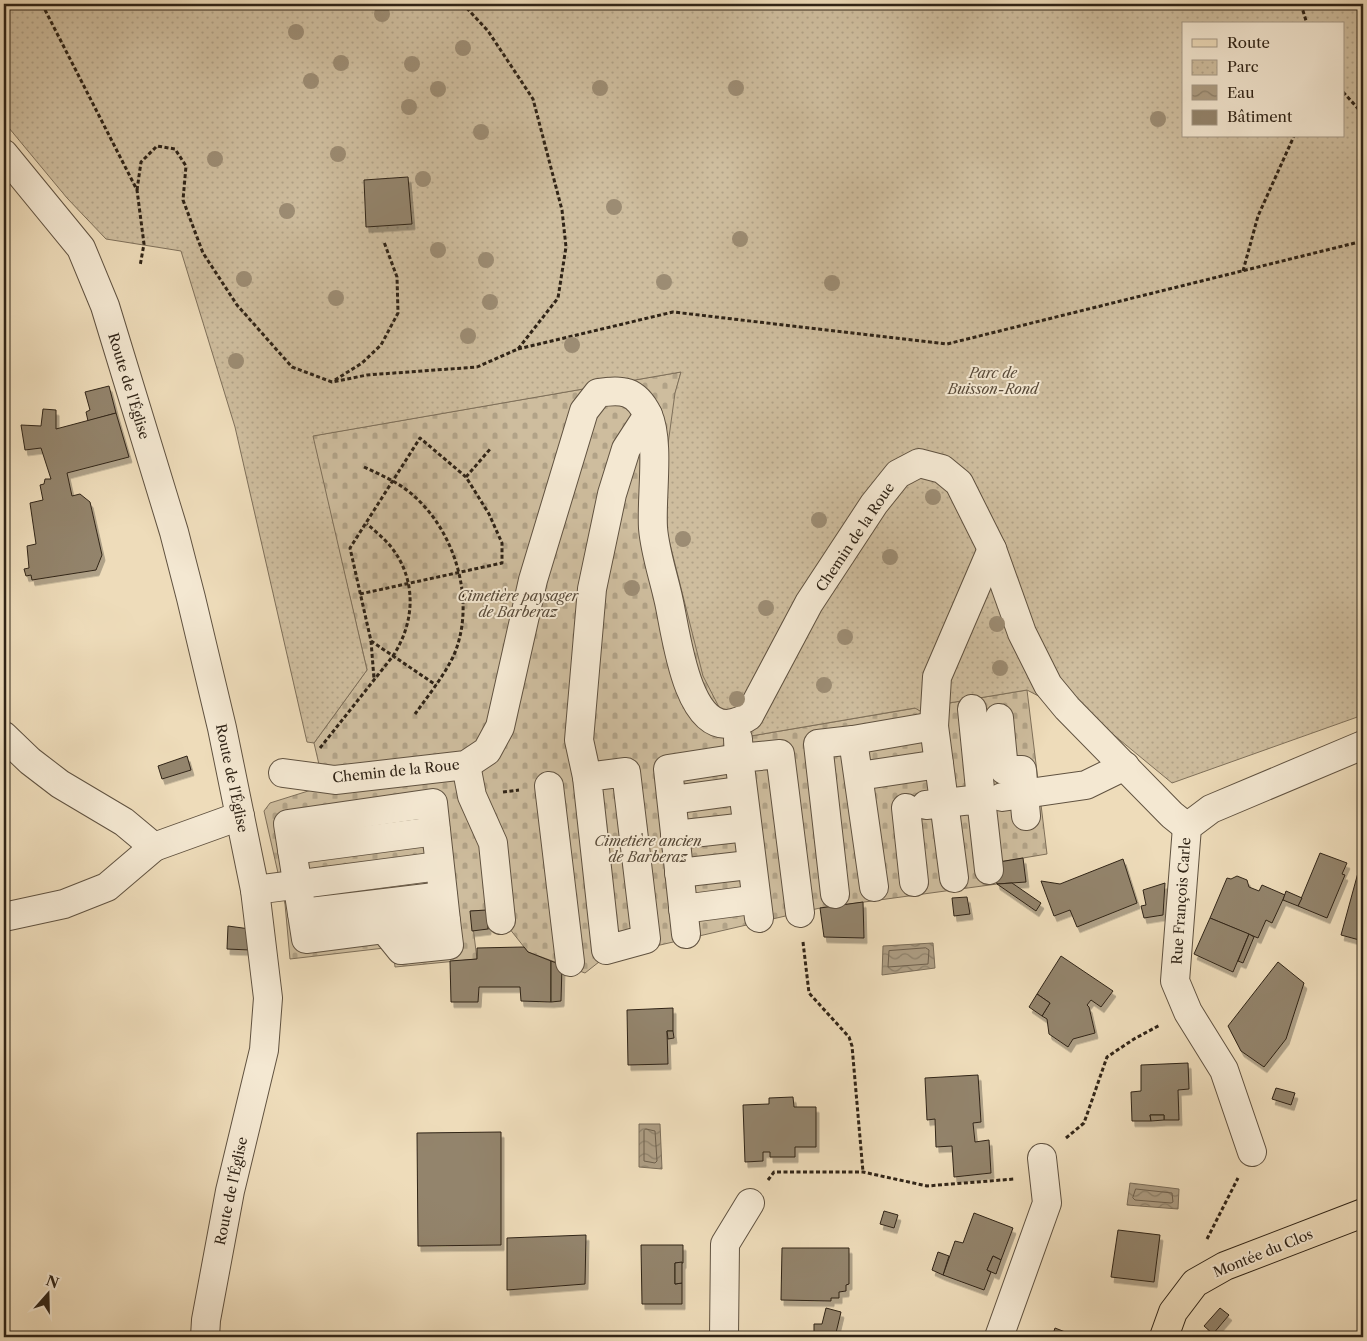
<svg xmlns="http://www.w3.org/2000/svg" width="1367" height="1341" font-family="'Libre Caslon Text',serif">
<defs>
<pattern id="cemetery-stones" width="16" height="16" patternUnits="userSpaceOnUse" patternTransform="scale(1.25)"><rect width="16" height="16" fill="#cebd9e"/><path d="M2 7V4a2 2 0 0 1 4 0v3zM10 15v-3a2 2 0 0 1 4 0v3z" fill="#b1a287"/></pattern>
<pattern id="park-dots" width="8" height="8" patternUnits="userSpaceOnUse" patternTransform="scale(1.25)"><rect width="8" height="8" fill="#cebd9e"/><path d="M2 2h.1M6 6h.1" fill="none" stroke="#b1a287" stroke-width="1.8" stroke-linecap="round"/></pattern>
<pattern id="water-waves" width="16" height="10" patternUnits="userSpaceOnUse" patternTransform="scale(1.25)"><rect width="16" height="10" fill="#ad9d83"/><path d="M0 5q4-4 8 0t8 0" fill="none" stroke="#8d806a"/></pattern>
<filter id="shadow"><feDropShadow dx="3" dy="5.5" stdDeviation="0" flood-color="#0004"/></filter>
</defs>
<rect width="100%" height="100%" fill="#eedcba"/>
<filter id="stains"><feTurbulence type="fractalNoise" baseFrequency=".004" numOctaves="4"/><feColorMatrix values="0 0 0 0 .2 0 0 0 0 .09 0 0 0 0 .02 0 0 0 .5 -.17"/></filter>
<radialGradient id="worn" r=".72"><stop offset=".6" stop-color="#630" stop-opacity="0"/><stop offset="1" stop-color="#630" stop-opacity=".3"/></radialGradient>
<polygon fill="url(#cemetery-stones)" stroke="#7f705a" points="681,372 675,394 751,736 916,708 925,714 949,703 1027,690 1047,854 993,863 997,884 820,908 604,958 585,973 528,952 509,928 488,929 487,910 471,911 477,959 395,967 393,947 290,959 285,904 264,811 270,803 324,786 314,743 367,670 312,436"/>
<path fill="url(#park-dots)" stroke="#7f705a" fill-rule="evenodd" d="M4 4H1363V715L1172 783 1115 736 1027 690 949 703 925 714 915 708 751 736 748 743 738 744 703 676 667 532 666 459 675 393 681 372 313 436 367 670 314 743 307 742 235 427 181 251 106 239 67 198 4 122ZM1183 24H1343V136H1183Z"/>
<g fill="url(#water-waves)" stroke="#7b6d58">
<polygon points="933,943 935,968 882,975 883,946"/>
<polygon points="639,1124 660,1124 662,1169 639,1167"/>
<polygon points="1130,1183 1179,1189 1178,1209 1127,1205"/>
</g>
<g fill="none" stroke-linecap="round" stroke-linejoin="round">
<g stroke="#6e604d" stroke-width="1">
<polygon points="926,948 929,950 928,964 888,967 889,951"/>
<polygon points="646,1129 655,1131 657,1161 655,1163 644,1161 644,1131"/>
<polygon points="1136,1189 1172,1193 1173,1202 1171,1203 1135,1200 1133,1198"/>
</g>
</g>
<g fill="#93846c" stroke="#302417" filter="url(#shadow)">
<polygon points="408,177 412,224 366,227 364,180"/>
<polygon points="109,386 116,413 88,421 86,412 90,410 85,392"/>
<polygon points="43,409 56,410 56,429 116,413 129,457 67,473 72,496 80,494 90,502 102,555 96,570 32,580 31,575 26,576 24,569 29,568 27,546 36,544 30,503 43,500 40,485 44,484 45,479 51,479 41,448 25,450 21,425 41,426"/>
<polygon points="187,756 191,770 162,779 158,766"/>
<polygon points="1320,853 1347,863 1342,874 1345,875 1327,918 1298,906"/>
<polygon points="1023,858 1026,882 997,884 993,863"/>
<polygon points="1123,859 1137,903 1077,927 1070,910 1054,916 1041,881 1060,884"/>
<polygon points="1359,869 1363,870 1363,941 1341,935"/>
<polygon points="1237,876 1247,880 1249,887 1259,891 1262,885 1285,895 1272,923 1266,920 1258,938 1210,918 1227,878 1231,879"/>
<polygon points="1012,883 1041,903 1036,911 997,884"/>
<polygon points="1165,883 1163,915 1144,918 1141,906 1146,905 1143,890"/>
<polygon points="1286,891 1302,898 1298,906 1283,900"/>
<polygon points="967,897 970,914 954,916 952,898"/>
<polygon points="863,902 864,938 824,937 820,908"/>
<polygon points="487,910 488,929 472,931 470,911"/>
<polygon points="1210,918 1249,934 1233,972 1194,954"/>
<polygon points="228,926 250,929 250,950 227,949"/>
<polygon points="1249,934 1254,937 1243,963 1238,961"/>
<polygon points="524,947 528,952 551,961 551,1002 521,1001 520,987 479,987 478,1002 451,1002 450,961 477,959 477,948"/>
<polygon points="1061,956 1113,991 1101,1007 1091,1000 1087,1005 1089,1007 1095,1033 1073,1039 1068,1047 1049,1034 1047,1019 1042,1016 1050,1003 1037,994"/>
<polygon points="551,961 562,965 561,1001 551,1002"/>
<polygon points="1278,962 1304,983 1286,1039 1264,1067 1241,1051 1228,1026"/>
<polygon points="1037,994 1050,1003 1042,1016 1029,1007"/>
<polygon points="673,1008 673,1031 667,1031 668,1064 628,1065 627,1010"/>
<polygon points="667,1031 673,1031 674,1038 668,1039"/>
<polygon points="1363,1053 1363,1075 1360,1054"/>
<polygon points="1188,1063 1189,1089 1178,1090 1179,1120 1164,1120 1164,1115 1150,1115 1151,1121 1132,1121 1131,1092 1141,1091 1141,1065"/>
<polygon points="978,1075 981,1122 973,1123 975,1142 989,1140 991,1173 954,1177 952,1146 936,1147 935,1119 927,1120 925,1078"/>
<polygon points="1276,1088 1295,1093 1291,1105 1272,1099"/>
<polygon points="793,1097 794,1107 816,1107 816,1147 795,1147 795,1157 770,1157 770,1152 763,1152 763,1161 745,1162 743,1105 769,1104 769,1098"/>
<polygon points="1150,1115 1164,1115 1164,1120 1151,1121"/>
<polygon points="501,1132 501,1245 418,1246 417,1133"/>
<polygon points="884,1211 898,1215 894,1228 880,1224"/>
<polygon points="974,1213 1013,1228 1001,1260 993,1256 987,1270 991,1272 984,1290 943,1275 955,1241 963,1243"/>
<polygon points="1118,1230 1160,1235 1154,1282 1111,1277"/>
<polygon points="586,1235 585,1284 507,1290 507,1238"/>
<polygon points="641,1245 683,1245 683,1263 675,1263 675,1284 682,1283 682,1304 642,1304"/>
<polygon points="782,1248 849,1248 849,1284 846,1285 846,1291 839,1292 839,1298 831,1298 831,1301 781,1300"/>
<polygon points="938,1252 949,1256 943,1275 932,1270"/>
<polygon points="993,1256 1001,1260 996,1274 987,1270"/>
<polygon points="682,1262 682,1283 675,1284 675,1263"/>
<polygon points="826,1308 841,1312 835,1337 801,1337 802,1334 814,1336 814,1324 822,1324"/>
<polygon points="1220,1308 1229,1315 1213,1334 1204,1326"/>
<polygon points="1055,1328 1078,1337 1052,1337"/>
<polygon points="923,1332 938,1337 921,1337"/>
</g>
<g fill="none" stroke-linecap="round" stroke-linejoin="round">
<defs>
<g id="minor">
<polyline points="4,154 81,248 105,306 174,532 191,598 222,728 255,890 268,998 264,1050 230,1191 206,1320 205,1337"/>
<polyline points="972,709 981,799"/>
<polyline points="999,718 1004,770 1022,770 1026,816"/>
<polyline points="934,726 937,677 992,549"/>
<polyline points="4,736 30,761 60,784 124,822 154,847 240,816"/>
<polyline points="738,739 739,758 780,754 800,913"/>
<polyline points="466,765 472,796 493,843 501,920"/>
<polygon points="626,772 646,939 606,950 587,777"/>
<path d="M283 773 335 780 466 765 487 751 500 727 533 580 584 411 598 393C622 389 636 390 648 415 660 442 651 497 653 528 655 553 664 578 669 602 676 633 686 726 728 724 736 723 742 721 749 716L809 603 874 504 898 474 919 463 942 469 959 483 992 549 1022 633 1048 685 1067 708 1172 815 1187 827"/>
<polyline points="859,776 939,764"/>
<polyline points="587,777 579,740 592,589 612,494 626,449 648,415"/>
<polyline points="549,786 570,962"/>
<polyline points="1002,797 1086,785 1125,766"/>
<polyline points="672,800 731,792"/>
<polygon points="433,803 446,921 306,939 288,824"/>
<polyline points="926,805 981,799 989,870"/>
<polyline points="906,808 914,882"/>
<polyline points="675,835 747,827"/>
<polyline points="292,850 436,831"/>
<polyline points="679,873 740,866"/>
<polyline points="874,887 853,740 934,726 954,878"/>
<polyline points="255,890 439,866"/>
<polyline points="835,894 818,744 853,740"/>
<polyline points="683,909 744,901"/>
<polyline points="302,913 443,896"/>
<polyline points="4,917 64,904 107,887 154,847"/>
<polyline points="384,929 401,950 449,945 446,921"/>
<polyline points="686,934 668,769 739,758 759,918"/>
<polyline points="1252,1152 1224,1070 1188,1012 1175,981 1187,827 1211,809 1363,745"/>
<polyline points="724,1337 725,1244 750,1203"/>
<polyline points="999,1337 1047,1203 1042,1158"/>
</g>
<polyline id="major" points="1164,1337 1173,1312 1195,1283 1225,1266 1363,1213"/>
</defs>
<use href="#minor" stroke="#605240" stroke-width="30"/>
<use href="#major" stroke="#302417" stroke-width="30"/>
<g stroke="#302417" stroke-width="3" stroke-dasharray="4 2.5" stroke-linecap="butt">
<polyline points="42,4 137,190 144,244 140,266"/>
<polyline points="1301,4 1307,24"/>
<polyline points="1361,4 1363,15"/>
<polyline points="1343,92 1363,114"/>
<polyline points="137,190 141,162 157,146 175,149 186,166 183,200 203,253 237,305 292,367 332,382 367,375 477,367 518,349 558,298 566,247 562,210 533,99 488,31 463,4"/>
<polyline points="1243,271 1258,216 1294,136"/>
<polyline points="518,349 673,312 947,344 1363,241"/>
<polyline points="335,380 362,363 381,345 398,313 397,277 384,242"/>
<path d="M364 467C381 475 400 483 414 496 456 533 477 604 453 657 443 677 428 696 415 714"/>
<polyline points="466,477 491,448"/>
<polyline points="360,594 502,563 502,543 489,514 466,477 420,438 350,548 371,641 436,685"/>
<polyline points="371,641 374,679"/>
<path d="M320 748 393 656C415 622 417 581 392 548 385 539 375 531 367 524"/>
<polyline points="503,792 519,790"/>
<polyline points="803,942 809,993 849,1037 852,1046 863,1172"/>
<polyline points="1066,1138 1084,1123 1107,1057 1134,1039 1160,1025"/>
<polyline points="768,1180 774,1172 863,1172 927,1186 1014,1179"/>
<polyline points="1207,1239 1238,1178"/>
</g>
<use href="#minor" stroke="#f4e8d2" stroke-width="28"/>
<use href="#major" stroke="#eedcba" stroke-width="28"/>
</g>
<g fill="#9c8c73">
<circle cx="382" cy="14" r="8"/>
<circle cx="296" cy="32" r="8"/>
<circle cx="463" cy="48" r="8"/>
<circle cx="341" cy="63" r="8"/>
<circle cx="412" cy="64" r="8"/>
<circle cx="311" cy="81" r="8"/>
<circle cx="600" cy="88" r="8"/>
<circle cx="736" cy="88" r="8"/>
<circle cx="438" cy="89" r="8"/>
<circle cx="409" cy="107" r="8"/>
<circle cx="1158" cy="119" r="8"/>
<circle cx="481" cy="132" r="8"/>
<circle cx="338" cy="154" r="8"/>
<circle cx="215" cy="159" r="8"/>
<circle cx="423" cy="179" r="8"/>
<circle cx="614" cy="207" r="8"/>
<circle cx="287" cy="211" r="8"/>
<circle cx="740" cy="239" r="8"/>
<circle cx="438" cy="250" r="8"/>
<circle cx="486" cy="260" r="8"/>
<circle cx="244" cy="279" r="8"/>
<circle cx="664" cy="282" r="8"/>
<circle cx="832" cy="283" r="8"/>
<circle cx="336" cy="298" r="8"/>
<circle cx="490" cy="302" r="8"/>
<circle cx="468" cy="336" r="8"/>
<circle cx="572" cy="345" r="8"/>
<circle cx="236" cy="361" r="8"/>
<circle cx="933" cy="497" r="8"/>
<circle cx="819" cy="520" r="8"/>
<circle cx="683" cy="539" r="8"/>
<circle cx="890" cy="557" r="8"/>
<circle cx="632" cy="588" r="8"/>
<circle cx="766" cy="608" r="8"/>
<circle cx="997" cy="624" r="8"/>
<circle cx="845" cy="637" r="8"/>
<circle cx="1000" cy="668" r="8"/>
<circle cx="824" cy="685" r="8"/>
<circle cx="737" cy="699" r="8"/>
</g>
<g text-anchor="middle" stroke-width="4" stroke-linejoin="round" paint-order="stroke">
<g font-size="14" font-style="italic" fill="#584a39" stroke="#f4e8d2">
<text x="993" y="378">Parc de<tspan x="993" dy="16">Buisson-Rond</tspan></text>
<text x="518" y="601">Cimetière paysager<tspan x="518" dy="16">de Barberaz</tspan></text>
<text x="648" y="846">Cimetière ancien<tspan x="648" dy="16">de Barberaz</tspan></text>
</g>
<g font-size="14" fill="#302417" stroke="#f4e8d2">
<text transform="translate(129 386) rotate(73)" y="5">Route de l'Église</text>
<text transform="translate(855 537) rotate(-56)" y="5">Chemin de la Roue</text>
<text transform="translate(396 771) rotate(-6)" y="5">Chemin de la Roue</text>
<text transform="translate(232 778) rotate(78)" y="5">Route de l'Église</text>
<text transform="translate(1181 901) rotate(-86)" y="5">Rue François Carle</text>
<text transform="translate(231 1191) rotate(-78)" y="5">Route de l'Église</text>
<text transform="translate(1263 1253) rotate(-22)" y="5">Montée du Clos</text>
</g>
</g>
<rect width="1367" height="1341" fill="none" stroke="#eedcba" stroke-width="20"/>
<rect x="5" y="5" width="1357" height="1331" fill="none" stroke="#302417" stroke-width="2.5"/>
<rect x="10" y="10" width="1347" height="1321" fill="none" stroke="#302417"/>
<rect x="1182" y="22" width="162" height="115" fill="#f4e8d2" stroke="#a69a87"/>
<rect x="1192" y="39" width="25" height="8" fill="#eedcba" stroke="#a69a87"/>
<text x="1227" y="48" font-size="15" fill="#302417">Route</text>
<rect x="1192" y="60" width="25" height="15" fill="url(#park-dots)" stroke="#a69a87"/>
<text x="1227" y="72" font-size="15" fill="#302417">Parc</text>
<rect x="1192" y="85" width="25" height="15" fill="url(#water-waves)" stroke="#a69a87"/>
<text x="1227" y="98" font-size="15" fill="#302417">Eau</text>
<rect x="1192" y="110" width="25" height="15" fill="#93846c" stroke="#a69a87"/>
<text x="1227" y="122" font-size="15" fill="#302417">Bâtiment</text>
<g transform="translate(48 1294) rotate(20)" stroke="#f4e8d2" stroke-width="4" paint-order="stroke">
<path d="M0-4L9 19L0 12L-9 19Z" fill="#302417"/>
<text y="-8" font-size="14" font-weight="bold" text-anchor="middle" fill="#302417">N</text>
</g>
<rect width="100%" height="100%" filter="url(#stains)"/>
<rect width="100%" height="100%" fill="url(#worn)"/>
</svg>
